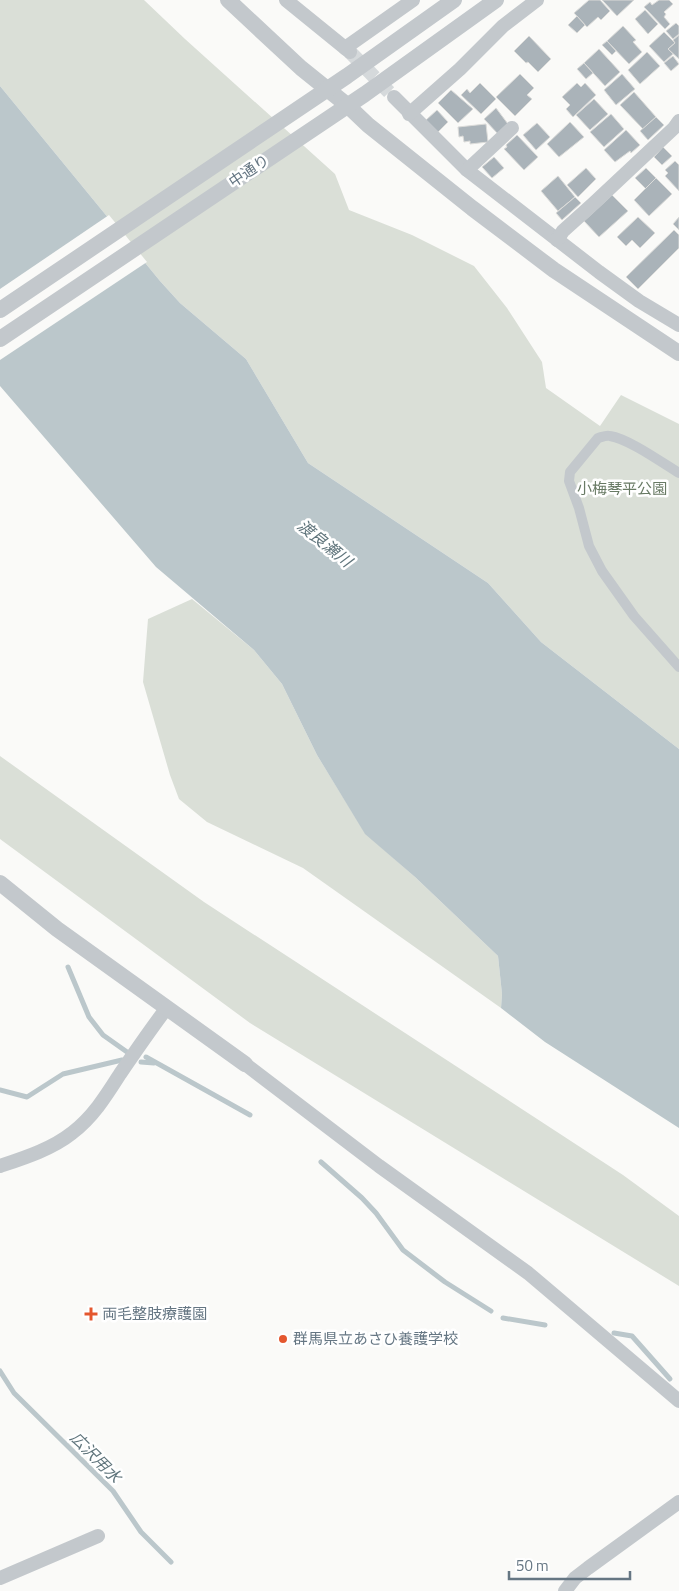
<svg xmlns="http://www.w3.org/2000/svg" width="679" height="1591" font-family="'Titillium Web','Noto Sans JP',sans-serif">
<rect width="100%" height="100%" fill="#fafaf8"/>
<g fill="#dadfd7">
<polygon points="0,0 144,0 185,39 335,174 349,210 412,235 474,266 507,308 542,362 546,388 600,426 621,395 679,424 679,749 541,642 488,583 308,463 246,359 180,303 160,281 0,86"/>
<polygon points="192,599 254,650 282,684 317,755 365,833 415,877 498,956 502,994 501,1008 303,868 207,822 179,799 170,775 143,682 148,619"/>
<polygon points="0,756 204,902 623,1175 679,1216 679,1286 250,1023 0,839"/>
</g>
<polygon fill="#bbc7cb" points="0,86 160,281 180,303 246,359 308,463 488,583 541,642 679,749 679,1128 545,1042 501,1008 502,994 498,956 415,877 365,834 317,755 282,684 254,650 156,567 0,386"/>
<polygon fill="#fafaf8" points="109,215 147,262 0,360 0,289"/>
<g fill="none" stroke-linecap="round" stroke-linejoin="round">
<g stroke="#bbc7cb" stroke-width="5">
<polyline points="68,967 89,1017 103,1035 127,1052"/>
<polyline points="146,1057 250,1115"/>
<polyline points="141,1062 154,1063"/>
<polyline points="0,1090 27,1097 63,1074 122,1060"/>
<polyline points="321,1162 362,1198 376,1213 403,1250 445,1282 491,1311"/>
<polyline points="503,1318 545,1325"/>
<polyline points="614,1333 632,1336 670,1379"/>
<polyline points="0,1371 14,1393 113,1491 141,1532 171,1562"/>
</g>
</g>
<g fill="#aab3b9" stroke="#dcdcda">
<polygon points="589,0 600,0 610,11 601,20 598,17 587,27 574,13"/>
<polygon points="602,0 634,0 617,16"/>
<polygon points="659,0 669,0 673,4 664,12 666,14 664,17 670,24 665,29 644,7 650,2 652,5"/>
<polygon points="645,10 658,24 648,34 635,19"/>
<polygon points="577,16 585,25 577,33 568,25"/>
<polygon points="676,23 679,26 679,34 673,39 666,31"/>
<polygon points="623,26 636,40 633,42 642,52 629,64 607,41"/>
<polygon points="664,32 675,43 668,49 673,54 664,62 649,46"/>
<polygon points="679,35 679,59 668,49 675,43 673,40"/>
<polygon points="529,36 551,59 538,72 528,62 526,63 514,51"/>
<polygon points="607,41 616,51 612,55 602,45"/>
<polygon points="599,49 620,72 605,86 584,63"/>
<polygon points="647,52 660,66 640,84 628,70"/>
<polygon points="673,56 679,64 671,71 664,63"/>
<polygon points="584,63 593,73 586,79 577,69"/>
<polygon points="520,74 534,88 527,95 532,99 515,116 496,97"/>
<polygon points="622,74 635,89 616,105 604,90"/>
<polygon points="480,83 496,99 481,114 461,95 467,89 470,93"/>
<polygon points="577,83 581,87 585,83 596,95 573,117 566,109 570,105 562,97"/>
<polygon points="451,90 473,109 458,123 438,103"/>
<polygon points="634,92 656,117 643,129 620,105"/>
<polygon points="594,99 608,114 590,130 576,115"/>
<polygon points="496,108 508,124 498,134 484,119"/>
<polygon points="437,110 448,122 438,132 426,120"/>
<polygon points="611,114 624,129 604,147 590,132"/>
<polygon points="656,117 664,125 648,140 640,131"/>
<polygon points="570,122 584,137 559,157 547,144"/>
<polygon points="537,123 550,137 536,150 523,135"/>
<polygon points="486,124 488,142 470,144 470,141 464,142 463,136 459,137 458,127"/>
<polygon points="626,130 640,145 631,153 630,151 615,162 604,150"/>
<polygon points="517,135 538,157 524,170 504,149 507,147 506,145"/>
<polygon points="663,147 672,156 662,165 654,157"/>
<polygon points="494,157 504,168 492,178 482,167"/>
<polygon points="675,161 679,165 679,191 665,176 668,173 665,170"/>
<polygon points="586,168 596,179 578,197 567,185"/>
<polygon points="646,168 656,178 646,189 635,178"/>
<polygon points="558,176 575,197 558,211 541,191"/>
<polygon points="656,178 672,194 649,216 634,200"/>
<polygon points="612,195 628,211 599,237 584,221"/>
<polygon points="575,197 581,203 562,220 556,213"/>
<polygon points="638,217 655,233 640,248 632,240 626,246 617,237"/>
<polygon points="679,217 679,230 673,224"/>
<polygon points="674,230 679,235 679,248 638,289 626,277"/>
</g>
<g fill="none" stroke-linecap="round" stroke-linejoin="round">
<polyline stroke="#d5d9db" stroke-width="14" stroke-dasharray="14 7" stroke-linecap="butt" points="350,52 394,97"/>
<path stroke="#c3c8cc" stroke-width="10" d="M679 473C661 462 629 439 610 436 606 435 602 437 598 438L570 472 569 481 579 508 589 546 602 571 634 616 679 667"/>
<g stroke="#c3c8cc" stroke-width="14">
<polyline points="286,0 350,52"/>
<polyline points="345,48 413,0"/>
<polyline points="394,97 467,170 599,272 639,301 679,325"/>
<polyline points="409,114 460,69 503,26 537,0"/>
<polyline points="467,170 512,128"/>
<polyline points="557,240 563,231 593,204 674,128 679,121"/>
<polyline points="245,1064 379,1166 528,1273 679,1401"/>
<path d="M0 1166C24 1158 52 1149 72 1133 93 1117 106 1096 120 1074 135 1052 150 1030 166 1009"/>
<polyline points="0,1578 98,1536"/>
<polyline points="565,1591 575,1578 588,1568 679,1502"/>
</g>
<g stroke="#c3c8cc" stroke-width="16">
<polyline points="228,0 301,68 347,105 368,125 472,208 554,270 679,353"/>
<polyline points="0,310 347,76 454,0"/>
<polyline points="0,339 365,94 496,0"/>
<polyline points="0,883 57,929 245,1064"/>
</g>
</g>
<g fill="#e4572e" stroke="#fff" stroke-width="2">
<path d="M88.5 1306.5h5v5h5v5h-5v5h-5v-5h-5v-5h5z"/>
<circle cx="283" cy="1339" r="5"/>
</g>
<g text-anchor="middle" stroke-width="5" stroke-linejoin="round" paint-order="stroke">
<g font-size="15" fill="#657683" stroke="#fff">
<text transform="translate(249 171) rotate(-34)" y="5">中通り</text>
</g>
<g font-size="15" fill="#687a64" stroke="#fff">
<text x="622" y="494">小梅琴平公園</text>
</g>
<g font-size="15" fill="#657683" stroke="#fff" text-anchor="start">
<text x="102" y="1319">両毛整肢療護園</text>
<text x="293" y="1344">群馬県立あさひ養護学校</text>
</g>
<g font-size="16" font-style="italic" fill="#60757c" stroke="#fff">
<text transform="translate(325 543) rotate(39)" y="6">渡良瀬川</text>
<text transform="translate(96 1457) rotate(45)" y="6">広沢用水</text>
</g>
</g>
<path d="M509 1571v8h121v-8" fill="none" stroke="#657683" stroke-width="2.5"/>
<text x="516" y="1571" font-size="15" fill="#657683" stroke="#ffffff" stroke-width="4" paint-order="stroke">50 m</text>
</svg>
